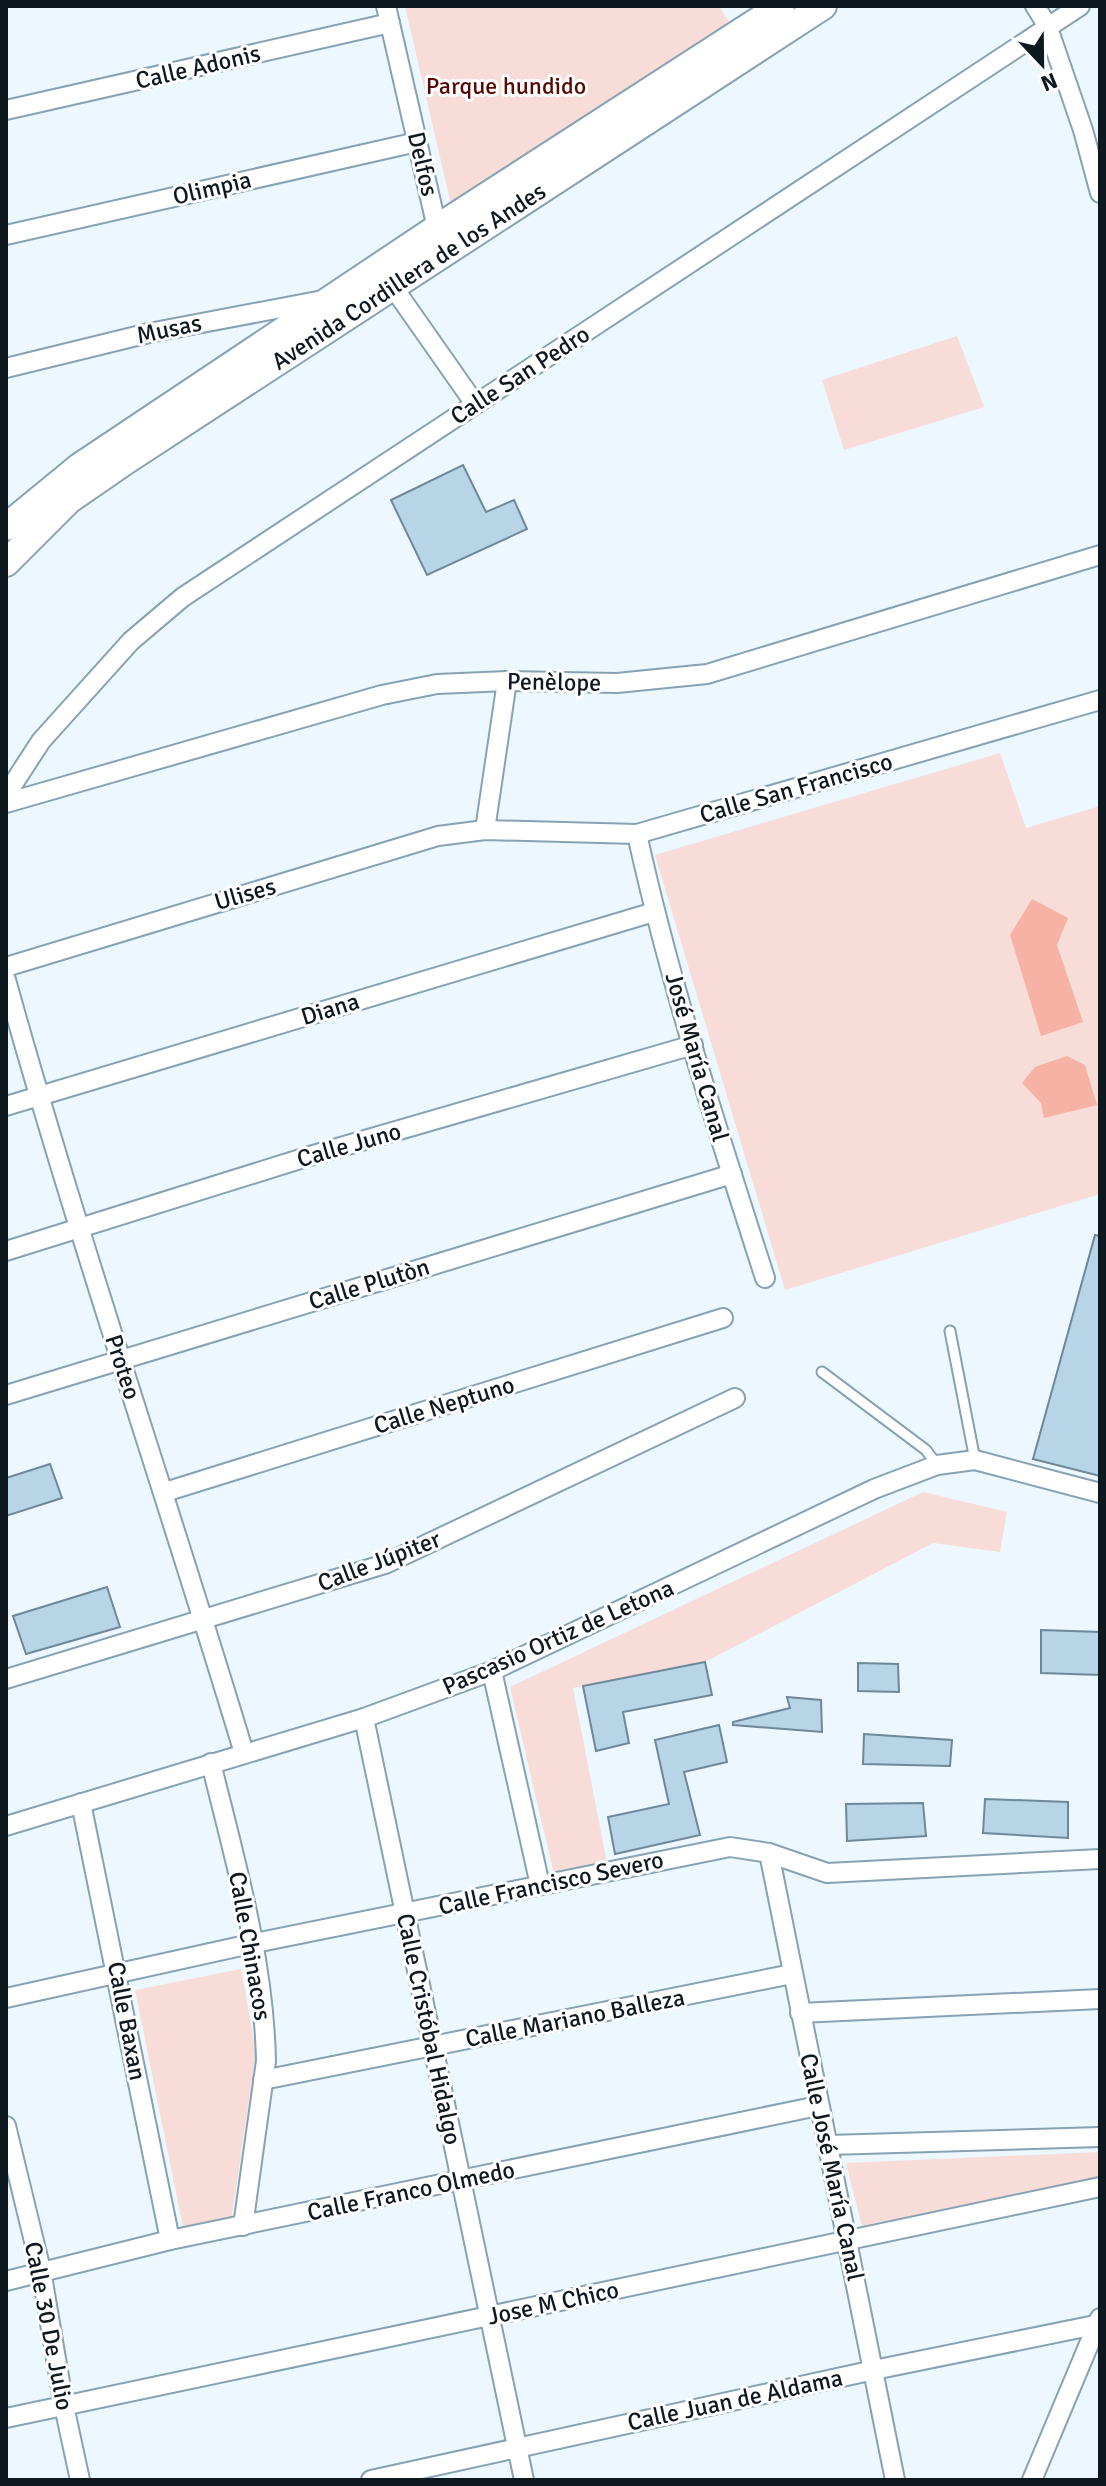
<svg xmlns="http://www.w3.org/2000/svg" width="1106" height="2486" font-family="Signika,sans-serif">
<rect width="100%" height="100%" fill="#ecf7ff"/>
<g fill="#f8dcd7">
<polygon points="405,6 719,6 734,30 452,209"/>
<polygon points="957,336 984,407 844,450 822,380"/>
<polygon points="1000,753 1026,828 1100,806 1100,1194 785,1290 655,855"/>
<polygon points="923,1492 1007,1512 1000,1552 933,1543 705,1662 573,1688 607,1863 554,1874 510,1687"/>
<polygon points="241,1969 256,2053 231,2221 184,2232 135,1990"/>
<polygon points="1100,2152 1100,2178 862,2226 846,2163"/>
</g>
<g fill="#f6b2a5">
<polygon points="1032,899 1068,918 1057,945 1083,1022 1041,1036 1010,935"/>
<polygon points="1067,1056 1085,1065 1097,1105 1044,1118 1041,1103 1022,1083 1035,1067"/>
</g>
<g fill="#b8d4e7" stroke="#6e889a" stroke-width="2">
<polygon points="463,465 486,512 514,500 527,529 427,575 391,500"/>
<polygon points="1095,1235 1100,1236 1100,1476 1033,1459"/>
<polygon points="50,1464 62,1498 6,1516 6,1478"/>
<polygon points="107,1587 120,1627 26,1654 13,1616"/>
<polygon points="1041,1630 1100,1632 1100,1675 1041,1673"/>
<polygon points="705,1662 712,1695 623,1712 629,1743 596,1751 583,1686"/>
<polygon points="858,1663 898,1664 899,1692 858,1691"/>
<polygon points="787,1697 821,1700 822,1732 733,1725 733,1722 790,1708"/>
<polygon points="719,1725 727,1762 684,1772 700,1835 615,1854 608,1817 669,1804 655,1740"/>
<polygon points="864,1734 952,1740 950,1766 863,1764"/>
<polygon points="985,1799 1068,1802 1068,1838 983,1833"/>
<polygon points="923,1803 926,1836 847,1841 846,1804"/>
</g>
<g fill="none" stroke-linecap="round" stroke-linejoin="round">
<defs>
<g id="lane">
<polyline points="950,1331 975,1460"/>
<polyline points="822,1372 926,1450 937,1465"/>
</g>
<g id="street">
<polyline points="386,6 437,228"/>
<polyline points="1035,6 1047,25 1083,130 1100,193"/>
<polyline points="6,110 390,23"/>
<polyline points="6,235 417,142"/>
<polyline points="393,287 475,404"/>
<polyline points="6,368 149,333 323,300"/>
<polyline points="6,795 41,741 131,641 183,597 1080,6"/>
<polyline points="6,803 382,695 437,684 507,681 617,683 707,674 1100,555"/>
<polyline points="485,830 507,681"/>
<path d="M637 834C670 984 718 1132 765 1278"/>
<polyline points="6,967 438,836 485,830 637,834 1100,700"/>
<path d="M6 980C78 1239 166 1494 244 1753"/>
<polyline points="6,1106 654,912"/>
<polyline points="6,1251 313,1155 693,1045"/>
<polyline points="6,1395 732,1174"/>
<polyline points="165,1492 723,1318"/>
<polyline points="492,1671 540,1885"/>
<polyline points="6,1679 385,1564 735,1398"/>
<polyline points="364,1718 524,2480"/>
<path d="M211 1763C235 1861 264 1959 266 2061L243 2226"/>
<polyline points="81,1803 170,2240"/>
<polyline points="6,1826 364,1718 492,1671 874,1489 937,1465 975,1460 1100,1493"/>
<polyline points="769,1853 895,2480"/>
<polyline points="6,1998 255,1943 730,1847 769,1853 827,1873 1100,1859"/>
<polyline points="800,2013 1100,1999"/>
<polyline points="263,2080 792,1974"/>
<polyline points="6,2126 41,2270 64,2406 80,2480"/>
<polyline points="828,2145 1100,2137"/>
<polyline points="6,2281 170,2240 818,2106"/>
<polyline points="6,2418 1100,2187"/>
<polyline points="371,2480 874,2370 1100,2324"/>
<polyline points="1032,2480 1100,2318"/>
</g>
<g id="secondary">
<polyline points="6,527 79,467 437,228 781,6"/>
<path id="s1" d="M6 563 69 500 127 460 823 6"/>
</g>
</defs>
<use href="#lane" stroke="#87a2b4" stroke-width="13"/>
<use href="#street" stroke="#87a2b4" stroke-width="22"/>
<use href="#secondary" stroke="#87a2b4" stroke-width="30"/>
<use href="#lane" stroke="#fff" stroke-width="9"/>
<use href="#street" stroke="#fff" stroke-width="18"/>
<use href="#secondary" stroke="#fff" stroke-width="26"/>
</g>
<g text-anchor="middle" stroke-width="6" stroke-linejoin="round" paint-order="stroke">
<g font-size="24" fill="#0e181f" stroke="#fff">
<text transform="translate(198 67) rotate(-13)" y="8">Calle Adonis</text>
<text transform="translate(423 164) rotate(77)" y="8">Delfos</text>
<text transform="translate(212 188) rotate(-13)" y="8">Olimpia</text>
<text dy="8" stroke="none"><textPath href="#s1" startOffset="496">Avenida Cordillera de los Andes</textPath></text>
<text transform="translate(169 329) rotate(-12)" y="8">Musas</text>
<text transform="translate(520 375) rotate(-33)" y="8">Calle San Pedro</text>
<text transform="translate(554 682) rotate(1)" y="8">Penèlope</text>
<text transform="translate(796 788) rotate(-16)" y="8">Calle San Francisco</text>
<text transform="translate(245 894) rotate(-16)" y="8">Ulises</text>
<text transform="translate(330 1009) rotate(-17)" y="8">Diana</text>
<text transform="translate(697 1057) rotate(74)" y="8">José María Canal</text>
<text transform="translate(349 1145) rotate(-16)" y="8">Calle Juno</text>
<text transform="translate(369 1284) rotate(-17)" y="8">Calle Plutòn</text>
<text transform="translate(123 1367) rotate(72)" y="8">Proteo</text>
<text transform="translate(444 1405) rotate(-17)" y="8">Calle Neptuno</text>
<text transform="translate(379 1561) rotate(-21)" y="8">Calle Júpiter</text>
<text transform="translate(558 1637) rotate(-24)" y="8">Pascasio Ortiz de Letona</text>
<text transform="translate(551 1883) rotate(-12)" y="8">Calle Francisco Severo</text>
<text transform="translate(250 1946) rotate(80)" y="8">Calle Chinacos</text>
<text transform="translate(575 2018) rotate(-11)" y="8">Calle Mariano Balleza</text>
<text transform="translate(127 2021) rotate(79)" y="8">Calle Baxan</text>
<text transform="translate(429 2029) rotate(78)" y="8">Calle Cristóbal Hidalgo</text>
<text transform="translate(832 2167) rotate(78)" y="8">Calle José María Canal</text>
<text transform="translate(411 2191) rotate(-12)" y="8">Calle Franco Olmedo</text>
<text transform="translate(553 2303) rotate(-12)" y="8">Jose M Chico</text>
<text transform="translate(49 2326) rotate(79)" y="8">Calle 30 De Julio</text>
<text transform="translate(735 2400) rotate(-12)" y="8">Calle Juan de Aldama</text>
</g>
<g font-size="24" fill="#570801" stroke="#fff">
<text x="506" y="94">Parque hundido</text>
</g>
</g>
<rect width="1106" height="2486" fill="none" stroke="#0e181f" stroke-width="16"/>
<g transform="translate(1042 64) rotate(158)" stroke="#ffffff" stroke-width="6" paint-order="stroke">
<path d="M0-6L14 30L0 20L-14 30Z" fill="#0e181f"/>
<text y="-12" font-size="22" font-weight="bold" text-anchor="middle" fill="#0e181f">N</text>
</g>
</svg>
